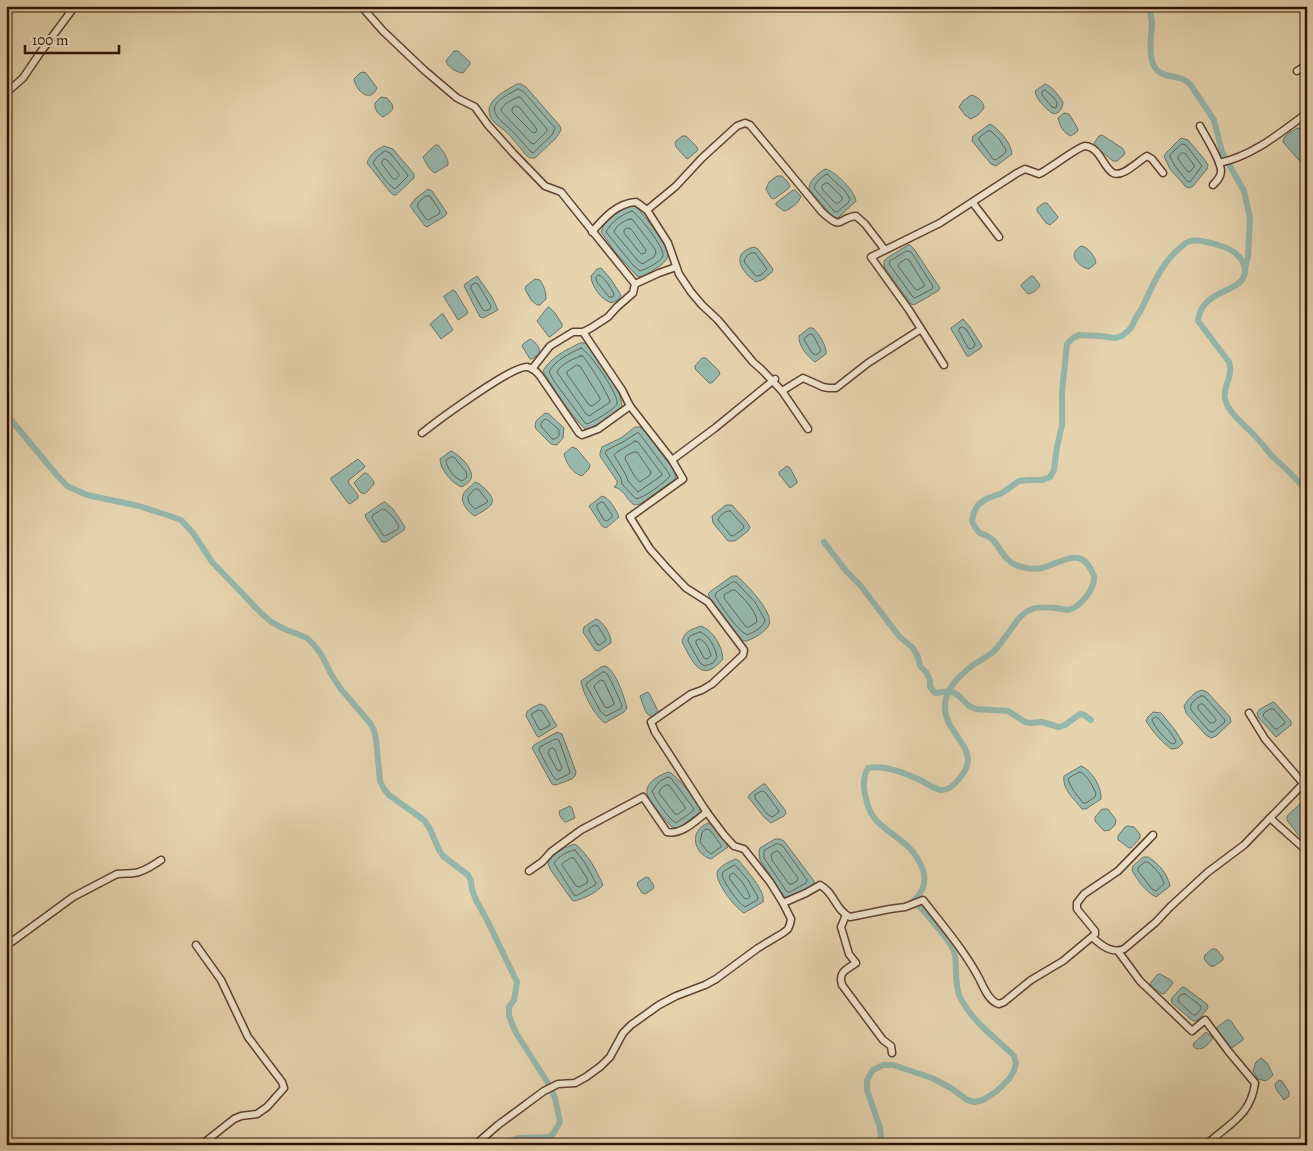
<svg xmlns="http://www.w3.org/2000/svg" width="1313" height="1151" font-family="Alegreya,serif">
<rect width="100%" height="100%" fill="#e6d4af"/>
<filter id="stains"><feTurbulence type="fractalNoise" baseFrequency=".004" numOctaves="4"/><feColorMatrix values="0 0 0 0 .2 0 0 0 0 .09 0 0 0 0 .02 0 0 0 .5 -.17"/></filter>
<radialGradient id="worn" r=".72"><stop offset=".6" stop-color="#630" stop-opacity="0"/><stop offset="1" stop-color="#630" stop-opacity=".3"/></radialGradient>
<g fill="#96b8ad" stroke="#6e756a">
<path d="M454 51H458L470 62V64L463 73C456 72 448 68 446 61Z"/>
<path d="M363 72 366 73 377 88C370 104 356 91 354 79L360 73Z"/>
<path d="M517 84H521L526 87 560 126 561 130 556 138 535 158H530L526 155C519 147 513 138 505 131 501 127 496 125 493 121 479 103 505 91 517 84Z"/>
<path d="M1045 84C1053 87 1058 95 1063 102 1062 109 1061 112 1054 114 1046 110 1036 99 1035 91Z"/>
<path d="M971 95C977 96 984 102 984 108L978 115 971 119 965 115 959 107 963 101Z"/>
<path d="M381 97 387 98 392 104 393 109 389 113 383 117C378 114 374 109 375 103Z"/>
<path d="M1064 113 1069 114 1078 129 1077 132 1071 136C1063 133 1060 126 1058 118Z"/>
<path d="M990 124C999 129 1011 143 1012 154L996 166 991 164 972 141 973 136Z"/>
<path d="M1298 128 1301 129 1307 135V167L1304 166 1283 142C1283 135 1292 131 1298 128Z"/>
<polygon points="1102,135 1122,148 1125,152 1124,155 1117,161 1113,161 1095,146 1094,143 1099,136"/>
<polygon points="682,136 686,136 697,147 698,150 689,158 687,159 676,147 675,142"/>
<polygon points="1181,138 1188,140 1205,160 1208,165 1207,169 1193,186 1189,188 1186,187 1170,169 1164,156 1166,153"/>
<path d="M435 145H438C442 150 449 158 448 165L435 173C429 170 426 163 423 157Z"/>
<path d="M384 146 393 149 414 174V178L396 195H393L390 192 367 163C369 155 377 149 384 146Z"/>
<path d="M825 169C834 170 855 191 856 201L838 218H835L831 215 809 189C809 181 818 173 825 169Z"/>
<polygon points="777,176 782,176 787,181 790,186 788,189 774,199 771,198 766,189 769,182"/>
<polygon points="428,189 432,191 447,213 445,216 427,227 425,226 410,206 415,199"/>
<path d="M793 190H795L801 196C800 202 790 210 784 211L776 205V203Z"/>
<polygon points="1044,203 1047,203 1058,217 1057,219 1050,225 1046,223 1037,211 1037,208"/>
<path d="M634 205C642 212 648 221 654 229 666 245 678 256 655 269 649 273 644 276 638 277L615 252 601 232C605 217 621 210 634 205Z"/>
<polygon points="908,245 910,245 914,249 940,288 938,291 914,305 911,304 884,267 884,261 887,258"/>
<path d="M1081 246C1088 247 1095 256 1096 263L1089 269C1083 268 1071 260 1075 252 1076 250 1079 247 1081 246Z"/>
<path d="M754 247 758 249 773 269 772 272 764 279 756 282C742 273 729 253 754 247Z"/>
<path d="M601 268 610 278 621 295 619 299 612 303C602 301 591 286 591 276L597 269Z"/>
<polygon points="477,276 492,297 498,310 483,318 480,317 464,286 465,284"/>
<path d="M1031 276H1033L1040 285C1039 289 1032 294 1028 294L1021 286 1022 284Z"/>
<path d="M535 279 540 280C544 286 546 292 546 299L540 305H537L531 300 525 289 526 286Z"/>
<polygon points="453,290 455,291 468,312 467,314 458,320 444,297 444,296"/>
<polygon points="549,307 555,313 562,324 562,327 551,336 549,337 537,321 547,308"/>
<polygon points="442,314 443,314 453,330 441,339 430,324"/>
<polygon points="963,319 970,327 982,346 981,348 969,356 967,356 951,329 951,328"/>
<path d="M809 328H813C819 334 827 346 826 354L815 362C807 356 798 345 799 336Z"/>
<path d="M530 339C536 342 541 348 539 354L532 359H530L522 346 523 344Z"/>
<path d="M580 343H585L590 348C601 363 621 387 622 406 612 416 599 424 587 430 578 426 549 382 543 371 551 357 566 350 580 343Z"/>
<polygon points="702,358 706,358 719,371 720,374 712,383 709,383 695,369 695,366"/>
<polygon points="545,413 549,414 564,428 563,438 557,445 551,444 536,429 535,426 536,421"/>
<path d="M635 427H640L644 430 673 469 676 477 674 480 640 504 634 505C626 499 624 489 614 487L617 484V481L600 456V453L602 447 621 438Z"/>
<path d="M572 447 577 449 590 465 589 469 582 476C573 474 566 463 564 454Z"/>
<path d="M451 451C459 454 475 470 471 479 469 483 465 485 462 487 452 484 440 469 440 459Z"/>
<polygon points="358,459 365,466 364,468 349,480 348,482 358,495 358,498 350,504 348,503 331,480 331,478"/>
<polygon points="787,466 790,468 797,481 797,483 790,488 779,474 779,472"/>
<path d="M364 473H366C370 476 374 480 374 484L367 492 364 494 360 492 354 483Z"/>
<path d="M475 482C481 484 484 488 488 492 500 505 485 509 475 516 469 513 460 503 463 495 464 491 471 486 475 482Z"/>
<path d="M602 496C610 498 616 510 619 517L606 528 602 526 589 506Z"/>
<polygon points="385,502 393,509 405,527 404,530 386,542 382,542 366,518 365,515 382,503"/>
<polygon points="726,505 732,505 746,521 750,527 748,531 735,541 728,541 713,523 712,516"/>
<path d="M732 576H737C746 584 774 612 769 625 766 632 754 638 747 641H743C731 627 715 611 708 594L711 591Z"/>
<path d="M596 619C603 621 612 636 611 643L599 651 595 650 583 632 584 627Z"/>
<path d="M701 626C714 631 722 646 723 659 701 685 693 662 682 642 684 631 691 630 701 626Z"/>
<path d="M605 666C616 670 624 697 627 708L624 712 605 723C596 718 582 692 581 681L601 667Z"/>
<path d="M1202 690 1207 692 1230 717 1231 722 1216 736 1211 738 1206 735 1186 713 1184 706C1188 699 1194 692 1202 690Z"/>
<path d="M647 692 649 693 658 711V713L652 717C645 715 643 704 640 696Z"/>
<polygon points="1273,702 1275,703 1291,721 1291,725 1276,737 1275,736 1258,717 1257,713 1260,709"/>
<path d="M540 704 545 706 557 726 539 737 537 736 526 716C526 709 534 707 540 704Z"/>
<path d="M1153 712 1161 713 1175 730 1183 743 1178 748 1171 749C1161 741 1153 732 1146 721L1148 717Z"/>
<polygon points="557,732 562,734 576,772 575,776 572,779 556,785 552,784 532,748 534,745"/>
<path d="M1081 766C1092 770 1102 788 1101 799L1086 809H1082C1074 799 1062 789 1064 776Z"/>
<path d="M669 772C675 774 699 802 700 809 700 811 699 812 699 813L680 827 675 829C668 825 664 818 659 812 655 806 647 799 647 792 646 782 661 774 669 772Z"/>
<polygon points="763,784 765,784 785,810 786,813 784,816 771,823 764,817 748,797 750,794"/>
<polygon points="1301,803 1304,803 1307,804 1307,846 1287,820 1287,816"/>
<path d="M570 806 572 808 575 818 566 822C562 821 559 815 559 811Z"/>
<polygon points="1102,809 1108,809 1116,820 1115,825 1110,830 1104,831 1095,821 1095,817"/>
<path d="M708 823C717 826 724 838 728 847L711 859C694 854 688 831 708 823Z"/>
<polygon points="1128,826 1134,827 1140,834 1140,838 1131,848 1129,848 1118,840 1118,836 1125,827"/>
<polygon points="775,839 780,839 784,841 814,881 814,884 811,886 789,899 784,896 760,860 759,852 760,848"/>
<path d="M575 844C588 854 597 871 603 885 596 893 583 899 574 901L572 900 550 869 548 863C553 853 565 847 575 844Z"/>
<path d="M1143 857H1148C1159 864 1167 873 1170 886L1156 897C1146 892 1137 880 1132 870L1133 866Z"/>
<path d="M736 859 739 861C746 870 766 891 763 902L744 913C736 909 712 879 718 870 722 865 730 861 736 859Z"/>
<polygon points="646,877 649,878 654,886 653,889 645,894 642,893 637,885 638,882"/>
<polygon points="1212,949 1216,949 1223,957 1223,960 1214,966 1210,966 1204,959 1205,955"/>
<polygon points="1160,974 1171,980 1173,983 1165,993 1162,994 1152,987 1150,984 1157,975"/>
<polygon points="1184,987 1207,1004 1208,1008 1198,1020 1193,1021 1172,1003 1171,999 1181,988"/>
<polygon points="1227,1020 1230,1020 1243,1038 1243,1040 1233,1047 1229,1048 1217,1031 1217,1027"/>
<path d="M1206 1032 1213 1038C1209 1044 1200 1054 1193 1046L1194 1043Z"/>
<polygon points="1261,1058 1267,1063 1273,1075 1266,1081 1258,1079 1253,1071 1256,1062"/>
<polygon points="1279,1080 1282,1081 1289,1092 1289,1096 1284,1100 1276,1089 1275,1084"/>
</g>
<g fill="none" stroke-linecap="round" stroke-linejoin="round">
<g stroke="#646459" stroke-width="1">
<path d="M518 89 523 91 555 128 552 135 533 153 530 151C523 143 516 134 508 127 505 124 500 121 497 116 487 103 509 94 518 89Z"/>
<polygon points="1045,90 1052,96 1057,102 1056,108 1052,107 1042,95 1042,92"/>
<path d="M518 97H520L547 129V131L534 144 531 143 501 111C502 104 512 100 518 97Z"/>
<polygon points="516,106 519,107 536,128 537,130 535,133 532,132 512,112 512,109"/>
<polygon points="988,131 991,131 999,139 1006,150 1005,153 996,160 993,159 979,140 979,138"/>
<polygon points="1182,144 1186,145 1202,166 1190,182 1187,181 1175,166 1170,157 1170,155"/>
<path d="M385 151 390 153 408 175 407 177 395 189C386 183 379 171 373 163L376 158Z"/>
<polygon points="1182,153 1185,153 1194,165 1194,167 1190,172 1187,171 1178,159 1178,157"/>
<polygon points="384,159 387,160 399,174 399,176 396,179 393,179 382,164 382,162"/>
<path d="M827 174 845 191 850 199 848 203 837 212 834 211 814 188C815 183 822 176 827 174Z"/>
<polygon points="826,183 828,183 842,197 842,200 838,203 835,203 822,189 822,186"/>
<polygon points="426,196 430,196 440,211 439,214 428,220 426,219 417,206 419,202"/>
<path d="M632 211C639 215 665 248 663 256 661 262 646 269 640 271L633 265 606 232C612 221 621 215 632 211Z"/>
<path d="M630 219H632L655 249 656 253 654 257 642 264 638 261 614 232C616 225 624 221 630 219Z"/>
<polygon points="628,228 631,229 646,250 645,253 641,254 624,233 624,230"/>
<polygon points="907,251 911,252 933,286 932,289 915,298 913,297 889,264 890,261"/>
<path d="M755 253 767 269 761 275 757 276 755 275 745 263 744 261C746 256 749 252 755 253Z"/>
<polygon points="906,259 909,260 924,284 924,286 918,290 915,289 898,266 899,264"/>
<path d="M599 275C606 279 610 287 614 294L613 297H609L597 282 596 278Z"/>
<polygon points="475,283 478,284 491,306 490,309 486,311 483,310 471,289 471,286"/>
<polygon points="962,327 966,329 975,344 974,347 971,349 968,348 959,331 959,329"/>
<polygon points="810,334 813,335 821,350 820,352 816,355 812,353 804,340 805,338"/>
<path d="M581 348C589 351 620 396 617 404 615 409 593 422 587 424L585 423 554 381 549 372C555 360 569 354 581 348Z"/>
<path d="M580 356H583C593 370 603 385 610 401L609 403 589 416 586 414 557 372C561 364 571 360 580 356Z"/>
<polygon points="577,365 580,366 600,398 600,400 592,406 589,405 567,374 567,372"/>
<polygon points="545,419 548,420 559,430 559,436 555,439 552,439 541,426 541,424"/>
<path d="M639 433 668 472 670 476C663 484 645 497 636 499L622 484 621 478 605 453 607 450 623 442 637 433Z"/>
<path d="M635 441 638 442 662 474 661 476 638 492 628 481 626 475 614 455C618 450 629 446 635 441Z"/>
<path d="M634 452H637L651 472 650 475 640 482C634 478 629 465 625 459L626 456Z"/>
<path d="M451 457H454L466 472 467 477 462 481C454 478 447 468 446 461Z"/>
<polygon points="475,489 478,489 488,501 486,503 475,509 469,503 468,497"/>
<polygon points="602,502 604,503 612,515 612,517 607,521 604,520 597,508 597,505"/>
<path d="M383 509C390 511 395 520 399 526L398 529 385 536 383 535 372 518 373 515Z"/>
<path d="M730 511 744 526 743 529 733 536 730 535 718 520C719 516 726 510 730 511Z"/>
<path d="M733 582H736L755 602 765 620C764 627 754 632 747 635 737 630 721 606 715 596L716 593Z"/>
<path d="M733 590H735C744 599 756 610 757 622L749 627H746L724 598V595Z"/>
<polygon points="595,625 598,626 606,639 605,641 599,645 597,644 589,631 589,629"/>
<path d="M700 632C710 636 715 647 717 657L713 663 705 666 700 663 688 641C688 635 695 634 700 632Z"/>
<path d="M700 639C706 642 710 650 711 656L707 659 704 658 696 643V641Z"/>
<polygon points="603,672 605,672 608,675 619,698 622,706 620,709 606,716 601,712 586,685 587,683"/>
<polygon points="601,680 604,681 614,703 613,705 608,708 605,707 594,687 595,685"/>
<path d="M1201 696H1204L1225 720 1224 723 1213 732 1209 731 1191 710C1189 703 1196 699 1201 696Z"/>
<polygon points="1201,704 1203,704 1216,719 1216,721 1213,723 1210,723 1198,709 1198,706"/>
<polygon points="1271,709 1274,709 1285,722 1284,724 1277,729 1275,729 1263,716 1264,713"/>
<polygon points="539,710 542,711 550,724 549,726 541,730 539,729 532,716 532,714"/>
<path d="M1156 717 1158 718 1171 733 1176 741 1175 743 1172 744C1164 738 1156 729 1152 720Z"/>
<path d="M556 739 559 740 570 772 569 774 556 780C552 776 542 756 539 750L540 747Z"/>
<polygon points="553,748 555,750 562,768 560,771 557,770 548,753 549,750"/>
<path d="M1080 772C1088 775 1092 786 1096 793L1095 797 1086 803H1083L1073 790 1068 780 1069 778Z"/>
<path d="M668 777 671 778 694 809 693 811 676 823C668 818 656 801 652 791L659 782Z"/>
<polygon points="666,785 669,785 685,807 685,809 678,814 675,814 659,793 660,790"/>
<polygon points="762,791 765,792 779,811 778,813 772,817 767,814 755,798 755,795"/>
<polygon points="706,829 710,830 721,845 721,847 711,854 707,851 700,842 702,833"/>
<polygon points="776,844 779,844 782,845 807,880 806,883 790,892 787,892 764,858 764,851"/>
<path d="M575 850 585 863 596 883 595 885 576 896 574 895 554 863C558 857 567 851 575 850Z"/>
<polygon points="777,851 779,852 798,878 797,881 792,884 789,884 772,860 771,855"/>
<polygon points="571,858 574,858 588,880 587,883 579,887 576,886 562,865 563,863"/>
<path d="M1145 862H1148C1155 868 1162 875 1164 884L1156 891 1152 889 1138 871V868Z"/>
<path d="M735 865 748 880 758 897 757 900 745 907C737 902 726 885 722 876L723 872Z"/>
<path d="M733 873C740 878 747 888 750 897L747 899 744 898 729 878 730 875Z"/>
<path d="M1185 994 1201 1006V1009L1196 1015H1193L1178 1001C1177 998 1181 993 1185 994Z"/>
</g>
<g stroke="#96b8ad" stroke-width="6">
<path d="M1148 6C1150 11 1151 17 1152 22 1152 35 1145 65 1161 73 1172 79 1179 74 1190 84L1214 120 1222 152 1244 191 1250 218 1248 257 1245 268"/>
<polyline points="6,414 56,474 67,486 87,495 139,506 170,516 181,520 193,533 212,562 261,613 270,621 282,628 307,638 314,645 321,654 331,674 340,688 370,723 374,730 376,739 380,781 384,789 389,795 424,820 430,829 439,850 443,856 468,875 471,881 472,890 477,902 487,920 517,982 514,1000 509,1007 509,1016 516,1033 548,1083 555,1098 560,1122 553,1134 549,1137 519,1138 507,1142 504,1145"/>
<polyline points="824,542 846,571 860,585 899,636 913,648 918,657 920,666 926,672 930,680 930,687 935,693 950,691 958,695 969,706 976,709 1008,711 1025,722 1031,723 1042,722 1059,727 1065,725 1080,714 1084,715 1091,720"/>
<path d="M882 1145 880 1128 867 1090V1080L873 1070 883 1065H893L932 1078 951 1088 967 1100 975 1102 983 1100 997 1091 1009 1079 1014 1071 1016 1063 1014 1056C995 1037 972 1022 960 997 954 983 957 969 955 955 953 942 924 912 914 900 931 885 925 868 913 852 903 839 886 832 875 819 869 812 867 803 865 794 863 785 863 777 868 768 886 765 905 773 922 781 928 784 935 790 942 790 948 790 954 785 958 780 987 750 943 735 945 706 945 691 957 678 968 669 976 662 986 658 993 652 1001 644 1007 634 1014 625 1026 607 1036 606 1056 608 1061 609 1066 611 1071 609 1081 606 1095 588 1094 577 1094 574 1092 572 1091 570 1080 546 1059 564 1042 568 1034 570 1023 568 1016 565 1004 560 1001 549 993 540 989 536 985 535 980 533 976 530 974 525 972 521L974 512 978 505 986 499 1002 493 1019 481 1028 480H1042L1050 477 1054 470 1057 447 1062 425V392L1067 344 1073 338 1079 335 1100 336 1115 338 1122 336 1131 328C1134 321 1138 314 1142 308 1153 285 1161 263 1181 247 1183 245 1187 242 1190 241 1201 239 1215 244 1224 247 1234 250 1246 260 1245 272 1243 294 1201 288 1198 321L1229 362C1234 378 1222 386 1225 399 1229 414 1244 424 1254 435 1261 442 1267 451 1274 458 1286 468 1296 479 1307 491"/>
</g>
<defs>
<g id="street">
<polyline points="361,6 383,31 424,70 457,98 475,107 488,125 514,154 545,186 561,192 635,284 633,293 617,307 608,317 591,328 583,332 573,332 550,346 532,369"/>
<polyline points="1297,71 1307,65"/>
<polyline points="6,93 23,78 40,53 75,6"/>
<path d="M1200 126C1205 136 1221 160 1221 171 1221 177 1217 181 1213 185"/>
<path d="M1219 163C1253 156 1280 133 1307 113"/>
<polyline points="973,203 999,237"/>
<polyline points="647,210 668,243 679,274 691,292 702,305 718,320 753,362 763,371 782,391 808,429"/>
<path d="M592 232C604 218 617 203 636 202L647 210 676 186 702 158 737 126 745 123 750 125 822 212C844 232 836 218 856 216L865 224 885 250"/>
<polyline points="635,284 659,273 676,267"/>
<path d="M944 365 909 310 871 257 940 223 1017 173 1025 169 1039 174C1048 170 1079 146 1085 146 1100 147 1103 167 1113 173 1123 178 1139 160 1147 156L1152 159 1163 173"/>
<polyline points="782,391 803,378 823,387 829,388 836,388 868,363 921,329"/>
<path d="M422 433C437 421 513 365 527 367 533 368 537 372 540 376L579 433 582 435 598 429 630 406"/>
<polyline points="672,460 715,428 775,379"/>
<polyline points="1249,713 1265,739 1307,788"/>
<polyline points="1270,818 1307,851"/>
<path d="M529 871 542 862 551 852 581 830 643 797 667 832C682 835 695 821 707 812"/>
<path d="M783 903 806 893 820 885C834 892 836 911 850 917L890 909 905 907 923 900C943 926 965 951 980 980 984 989 990 1002 999 1004L1004 1002 1031 980 1063 961 1093 936 1095 934V931L1077 909V903L1084 894 1118 871 1153 835"/>
<path d="M846 915 841 927 849 954 856 963C846 970 838 972 842 985L883 1040 891 1046 892 1053"/>
<path d="M1092 937C1102 946 1112 954 1124 949L1156 922 1170 907 1208 872 1244 845 1303 784"/>
<polyline points="196,945 221,980 248,1037 282,1082 284,1088 267,1107 257,1114 241,1116 234,1119 201,1145"/>
<path d="M6 946 73 897 117 874C124 873 128 874 134 873 144 872 153 865 161 860"/>
<path d="M1118 951 1140 981 1192 1031 1205 1020 1229 1052 1255 1083C1251 1116 1228 1124 1206 1145"/>
<polyline points="475,1145 498,1125 544,1091 558,1084 575,1083 586,1077 601,1066 610,1057 623,1033 631,1025 659,1005 676,996 705,985 716,979 758,948 783,933 788,929 790,924 791,919 783,903 770,882 744,849 734,846 724,835 706,811 655,732 651,722 691,694 702,690 712,684 743,655 744,650 708,602 686,588 666,567 650,549 630,517 683,479 672,460 630,406 622,390 583,332"/>
</g>
</defs>
<use href="#street" stroke="#5f4230" stroke-width="9"/>
<use href="#street" stroke="#efe3cb" stroke-width="6"/>
</g>
<rect width="1313" height="1151" fill="none" stroke="#e6d4af" stroke-width="25"/>
<rect x="8" y="8" width="1298" height="1136" fill="none" stroke="#321105" stroke-width="2.5"/>
<rect x="12" y="12" width="1288" height="1126" fill="none" stroke="#321105"/>
<path d="M25 45v8h94v-8" fill="none" stroke="#321105" stroke-width="2.5"/>
<text x="32" y="45" font-size="15" fill="#321105" stroke="#efe3cb" stroke-width="4" paint-order="stroke">100 m</text>
<rect width="100%" height="100%" filter="url(#stains)"/>
<rect width="100%" height="100%" fill="url(#worn)"/>
</svg>
